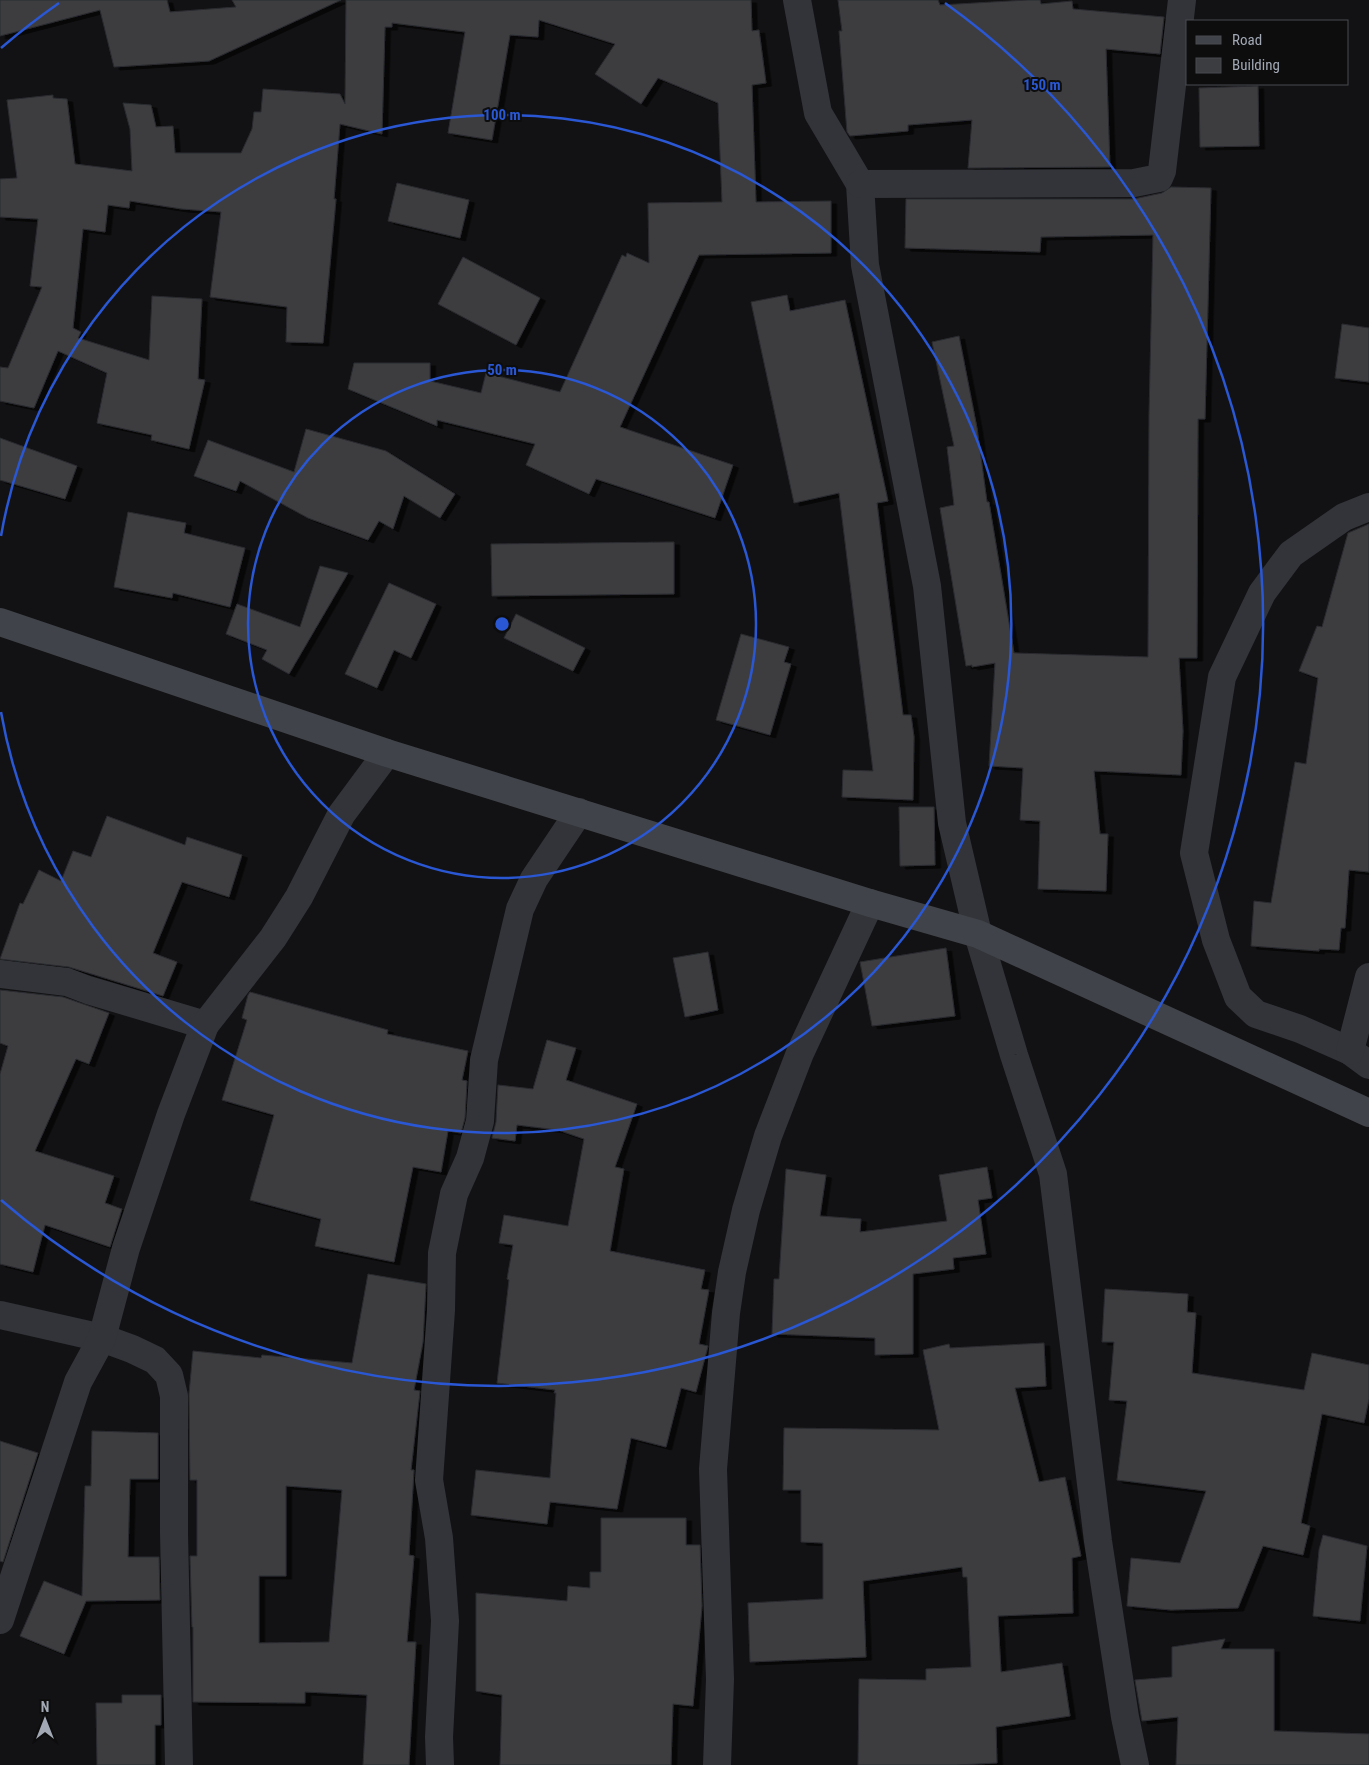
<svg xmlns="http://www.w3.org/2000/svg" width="1369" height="1765" font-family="'Roboto Condensed',sans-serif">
<defs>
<filter id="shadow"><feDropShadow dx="5.5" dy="3" stdDeviation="0" flood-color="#0009"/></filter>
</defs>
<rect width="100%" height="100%" fill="#121214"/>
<g fill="#3c3d41" stroke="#2b2c30" fill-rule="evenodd" filter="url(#shadow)">
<polygon points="0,0 167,0 170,12 236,7 232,0 341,0 209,61 114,67 100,10 0,36"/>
<polygon points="346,0 751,0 752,31 759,30 766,83 752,85 756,202 831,201 831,253 699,255 620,427 733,465 715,518 596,479 589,494 526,465 535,444 437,420 437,426 348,389 354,363 430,363 430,381 481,393 486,373 560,392 622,255 626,257 627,253 649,263 648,203 722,202 718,103 658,78 641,104 595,74 615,44 539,20 538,37 510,35 492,140 448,133 465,32 392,23 392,27 385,27 382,134 340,124 334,199 336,199 323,343 286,342 287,307 210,297 221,212 182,209 130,201 129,208 108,205 105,232 83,229 73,328 81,332 78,338 149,360 152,296 202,299 198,379 205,380 189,449 151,440 152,435 97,423 107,373 58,351 34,408 0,401 0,367 8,368 42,287 30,286 38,219 0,217 0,179 17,178 7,100 53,95 53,98 67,99 75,164 132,171 130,129 123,103 151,105 156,127 173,126 175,153 241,153 252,129 254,112 261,112 263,89 340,94 345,104"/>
<polygon points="838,0 938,0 940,5 1028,0 1040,0 1041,4 1072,1 1073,9 1164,17 1160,54 1106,49 1110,167 968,168 972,120 908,125 908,131 850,136 847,132 839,31 842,31"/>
<polygon points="1258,86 1259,146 1200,147 1199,88"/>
<polygon points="397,183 469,200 460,238 388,221"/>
<polygon points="1171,187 1211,188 1205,419 1198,419 1197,658 1179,658 1183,731 1181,775 1094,771 1100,834 1108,834 1106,891 1038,889 1040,821 1020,820 1023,768 989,766 995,663 972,667 972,665 966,666 940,508 954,505 947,447 954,446 932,342 959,336 977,428 987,502 989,502 1014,653 1148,657 1149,416 1153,235 1041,237 1040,252 905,248 906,199 1134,199 1162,193"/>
<polygon points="463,257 540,298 516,345 438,304"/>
<polygon points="787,295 790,311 845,300 888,501 877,503 903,715 911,715 914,737 913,800 842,797 843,770 873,771 839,493 794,503 751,302"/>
<polygon points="1342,324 1369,328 1369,382 1335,378"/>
<polygon points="306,429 386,451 455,494 440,518 404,496 393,529 379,521 368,540 308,518 240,481 236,491 194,476 208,440 294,472"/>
<polygon points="0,438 77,466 65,499 0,480"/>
<polygon points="128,512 186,523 184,533 245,548 230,607 173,593 172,598 114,587"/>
<polygon points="1369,524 1369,872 1349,870 1345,928 1341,928 1339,950 1319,949 1319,951 1251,946 1254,901 1271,903 1295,762 1306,764 1318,678 1299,671 1317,626 1322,627 1348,533"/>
<polygon points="674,542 674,594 492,596 491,544"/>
<polygon points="320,566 348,573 289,674 262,659 267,650 226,634 237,604 300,627"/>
<polygon points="389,583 436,604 411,658 394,650 377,688 345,674"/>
<polygon points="516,614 585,648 573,671 504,638"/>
<polygon points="741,634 789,647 784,662 791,664 770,735 716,720"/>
<polygon points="899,807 934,807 935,865 900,866"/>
<polygon points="107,816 185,845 187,837 242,855 229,897 182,882 153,953 177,962 163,996 69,967 0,959 20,903 23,904 39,870 61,881 73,851 91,857"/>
<polygon points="946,948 955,1016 872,1026 860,962"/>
<polygon points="708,952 718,1010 685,1017 673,958"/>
<polygon points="0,990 63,997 109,1013 89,1064 76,1059 35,1151 114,1176 105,1203 122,1209 110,1247 45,1225 33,1272 0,1264 0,1074 8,1046 0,1043"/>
<polygon points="250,992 388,1030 387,1034 468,1051 462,1080 467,1081 465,1118 461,1133 448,1131 441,1172 413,1167 394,1262 315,1246 321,1219 250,1200 274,1115 222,1100 247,1020 242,1018 248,995"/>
<polygon points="547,1040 576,1048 566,1080 637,1104 615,1167 624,1169 610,1251 705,1270 701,1289 709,1290 699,1344 708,1346 707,1350 696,1392 681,1388 666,1447 631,1438 617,1509 550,1502 547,1524 471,1515 476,1470 550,1478 556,1393 554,1393 555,1390 497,1383 509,1280 507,1279 513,1245 499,1243 504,1215 568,1226 584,1139 558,1130 517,1125 515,1141 492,1138 496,1122 498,1085 533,1089"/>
<polygon points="987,1167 992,1198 978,1200 986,1254 953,1258 954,1269 913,1274 913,1354 875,1355 875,1338 772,1334 774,1279 779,1279 786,1169 826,1175 820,1216 861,1219 860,1232 947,1221 939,1175"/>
<path d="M368 1274 426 1284 423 1342 414 1390 420 1391 411 1470H414L409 1555 414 1556 407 1642H416L409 1765H363L367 1695 305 1692V1703L193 1702V1627H192L190 1556H197V1480H190L189 1394 193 1351 261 1358 262 1355 352 1363ZM286 1486 342 1490 329 1642 259 1643V1576H286Z"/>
<polygon points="1105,1289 1188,1294 1187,1312 1196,1313 1192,1373 1304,1390 1312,1353 1369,1365 1369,1399 1364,1423 1322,1414 1301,1523 1310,1526 1303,1555 1263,1546 1238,1608 1171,1610 1127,1606 1131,1558 1180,1563 1206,1491 1117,1480 1127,1401 1109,1400 1114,1342 1102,1342"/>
<polygon points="1044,1343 1046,1386 1015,1388 1039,1482 1065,1477 1081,1556 1072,1558 1073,1613 998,1616 1001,1672 1062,1663 1070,1716 996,1727 997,1763 956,1765 858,1765 859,1679 926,1680 926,1669 971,1667 967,1577 963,1577 962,1567 863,1581 866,1657 750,1662 748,1603 823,1599 823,1543 801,1542 801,1490 783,1490 784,1428 939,1430 923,1350 949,1344 950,1348"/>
<polygon points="92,1431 158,1433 158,1479 130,1479 128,1557 159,1557 160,1600 86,1601 64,1654 20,1636 44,1581 82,1596 85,1486 91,1486"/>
<polygon points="0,1441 38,1453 3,1562 0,1561"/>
<polygon points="601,1518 686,1518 686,1545 700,1545 702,1606 693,1706 673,1704 671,1765 500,1765 502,1695 476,1691 476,1593 567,1601 568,1586 590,1588 590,1572 601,1572"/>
<polygon points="1323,1535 1367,1546 1360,1621 1313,1616 1319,1550"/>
<polygon points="1225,1639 1221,1649 1274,1649 1274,1731 1369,1734 1369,1765 1176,1765 1178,1717 1142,1721 1135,1680 1172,1677 1172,1647"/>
<polygon points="122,1695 161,1695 161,1725 155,1725 155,1765 97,1765 96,1703 122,1703"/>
</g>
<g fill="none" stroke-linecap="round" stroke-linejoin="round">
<g stroke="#323439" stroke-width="28">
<polyline points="797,0 818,113 860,184 865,265 927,586 952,823 978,934 1014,1055 1053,1174 1098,1541 1125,1717 1135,1765"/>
<polyline points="860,184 1134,183 1159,178 1162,171 1182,0"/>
<polyline points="1369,507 1344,517 1291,554 1262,593 1222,677 1194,853 1216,940 1238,997 1256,1014 1300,1029 1350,1051 1369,1065"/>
<polyline points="0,974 67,982 88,990 205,1025"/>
<polyline points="1350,1051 1369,977"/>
<polyline points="0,1315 102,1338 132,1349 155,1360 169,1375 174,1396 174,1533 179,1765"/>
<polyline points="0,1620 78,1382 102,1338 126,1248 171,1114 205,1025 273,938 299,897 341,815 387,753"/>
<polyline points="440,1765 439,1737 445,1621 439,1538 429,1480 441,1310 442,1253 454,1194 470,1158 480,1121 484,1060 520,909 534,879 579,812"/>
<polyline points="717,1765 720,1679 713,1469 726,1313 732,1272 746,1210 768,1136 800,1053 870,903"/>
</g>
<polyline stroke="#404349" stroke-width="28" points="0,622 387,753 870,903 978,934 1369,1113"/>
</g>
<g fill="none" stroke="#2a57d4" stroke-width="2.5">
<circle cx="502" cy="624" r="254"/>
<path d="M1 536A509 509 0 1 1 1 712"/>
<path d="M1 48A763 763 0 0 1 59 3M945 3A763 763 0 1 1 1 1200"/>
</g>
<circle cx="502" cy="624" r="8" fill="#2a57d4" stroke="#0d0d0e" stroke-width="2.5"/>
<g font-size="15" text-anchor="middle" font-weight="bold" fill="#2a57d4" stroke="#0d0d0e" stroke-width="4" stroke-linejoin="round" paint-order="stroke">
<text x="1042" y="90">150 m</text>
<text x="502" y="120">100 m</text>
<text x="502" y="375">50 m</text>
</g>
<rect x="1186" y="20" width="162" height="65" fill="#0d0d0e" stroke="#494b51"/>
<rect x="1196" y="36" width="25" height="8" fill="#404349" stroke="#494b51"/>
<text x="1232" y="45" font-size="15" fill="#a2a9b5">Road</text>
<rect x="1196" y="58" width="25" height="15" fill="#3c3d41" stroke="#494b51"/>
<text x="1232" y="70" font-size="15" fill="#a2a9b5">Building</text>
<g transform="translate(45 1720)" stroke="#0d0d0e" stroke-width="4" paint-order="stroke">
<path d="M0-4L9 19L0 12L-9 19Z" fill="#a2a9b5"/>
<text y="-8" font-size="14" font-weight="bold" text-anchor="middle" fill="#a2a9b5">N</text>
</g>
</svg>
